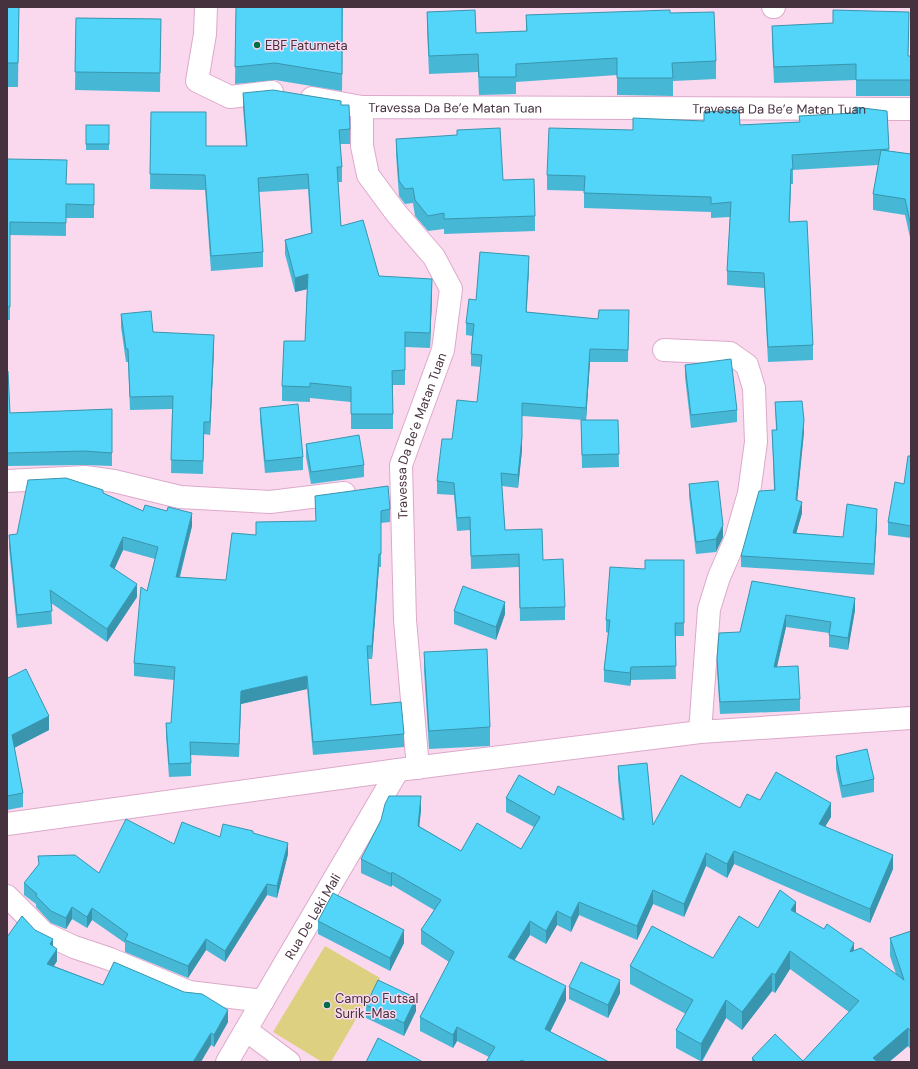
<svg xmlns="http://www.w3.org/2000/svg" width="918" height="1069" font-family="'DM Sans',sans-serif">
<rect width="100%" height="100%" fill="#fad9ee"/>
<polygon fill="#ded081" points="325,946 380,978 331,1062 322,1062 273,1032"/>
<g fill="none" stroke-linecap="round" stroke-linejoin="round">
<defs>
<g id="street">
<polyline points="206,7 205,34 197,81 230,97 272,92"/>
<polyline points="773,7 774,7"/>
<polyline points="312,98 362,107"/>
<polyline points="664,350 730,353 747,365 754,388 756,442 749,493 736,538 719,577 709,609 700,732"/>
<polyline points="7,481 85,477 114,481 180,497 270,502 344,493"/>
<path id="s1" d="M418 768 405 620 401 465 443 350 451 289 434 257 396 213 368 175 362 146V107L911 109"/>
<polyline points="7,896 44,933 74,947 110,959 189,992 263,1001"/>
<polyline points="246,1030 289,1062"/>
<path id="s2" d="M227 1062 398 770"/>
</g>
<polyline id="secondary" points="7,824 398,770 700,732 911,718"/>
</defs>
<use href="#street" stroke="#dda9cb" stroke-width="24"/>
<use href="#secondary" stroke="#dda9cb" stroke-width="24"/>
<use href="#street" stroke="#fff" stroke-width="22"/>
<use href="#secondary" stroke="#fff" stroke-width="22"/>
</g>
<g fill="#47b7d6">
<polygon points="7,7 19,7 18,87 7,87"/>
<polygon points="236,7 343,7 342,91 275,80 235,84"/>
<polygon points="427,12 476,33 526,31 526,15 670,13 716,61 716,79 673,81 673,96 617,95 617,75 516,82 516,94 479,95 478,72 429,74 427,29"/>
<polygon points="76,18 161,19 160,92 75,90"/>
<polygon points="772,26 909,29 908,56 911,56 911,96 856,96 856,80 774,83 772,42"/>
<polygon points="243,93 341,105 350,129 350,144 340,144 342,167 342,182 338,182 341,226 379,276 432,294 430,348 405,347 405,385 393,385 393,429 351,429 351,402 310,398 310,402 282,401 282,386 305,341 307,289 295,292 285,254 285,240 311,233 308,189 259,192 263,252 263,267 211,271 205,190 150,189 151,112 206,146 246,146 243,108"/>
<polygon points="887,111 889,151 911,154 911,242 905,215 873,210 873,194 878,165 793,170 793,184 791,184 789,222 813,345 813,360 768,362 764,288 727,285 727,271 730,217 711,218 711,212 584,208 584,191 547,190 547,175 704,121 704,112 740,125 799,122"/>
<rect x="86" y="125" width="23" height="25"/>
<polygon points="396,139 503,180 535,216 535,231 444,234 444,229 428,231 415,216 413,203 405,204 399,196 396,154"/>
<polygon points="7,159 67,184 94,184 94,218 66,218 66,236 10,235 10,320 7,320"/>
<polygon points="529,268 526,312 598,319 629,310 628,362 590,362 586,420 618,420 619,467 582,468 581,420 584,420 522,416 522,450 518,488 502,486 505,530 543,560 565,607 565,620 520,621 519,567 471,569 470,530 457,531 454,495 437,494 437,481 452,439 477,402 481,367 471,366 471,354 472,336 466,335 466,323 476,300"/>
<polygon points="121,314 153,332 214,348 210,435 204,434 203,474 171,473 172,409 130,410 128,362 126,362 121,327"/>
<polygon points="685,365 737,410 737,422 691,428 685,377"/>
<polygon points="7,371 10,413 112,409 112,466 84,465 7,466"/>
<polygon points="775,402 804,432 797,501 802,513 796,533 843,537 877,520 874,575 741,567 741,556 774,490 772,430 776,430"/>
<polygon points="260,408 303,457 303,470 265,473 260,420"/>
<polygon points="306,444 364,465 364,477 311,484 306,457"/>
<polygon points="911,456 911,538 888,535 888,522 904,484"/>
<polygon points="689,484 723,537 716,552 696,554 689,496"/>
<polygon points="103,493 143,511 192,526 180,577 226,580 256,535 316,521 315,496 390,509 390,522 381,523 381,567 379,567 372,659 368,659 371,705 404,734 404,747 313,755 307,689 241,704 239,757 191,755 191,776 169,777 166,736 166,723 171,723 174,680 134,676 134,663 147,591 155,559 123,550 114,569 137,597 107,642 51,603 52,624 17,628 9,548 9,535 17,534"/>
<polygon points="684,560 684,636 675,636 676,679 631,680 630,686 604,682 604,670 608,633 606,632 606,620 645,569"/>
<polygon points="752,581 855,610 848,650 829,647 829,633 786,627 777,667 800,699 800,711 720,714 717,671 717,659 740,632"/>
<polygon points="454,611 505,614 496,640 454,624"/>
<polygon points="424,652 490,727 490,746 429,749 424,670"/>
<polygon points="7,677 49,730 14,748 23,793 23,807 7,810"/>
<polygon points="836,756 874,779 874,792 842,798 836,769"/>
<polygon points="618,766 653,825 740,808 760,800 831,817 825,826 893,869 870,923 734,864 727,878 706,866 684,917 653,904 637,940 579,915 571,932 557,925 546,944 530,935 514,960 566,1000 550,1032 609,1062 486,1062 489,1057 457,1041 453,1048 420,1031 420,1017 449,962 421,944 421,930 434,910 392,885 391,887 361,873 361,859 421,810 419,826 461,851 521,849 534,827 506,812 506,798 554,795 622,819 618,779"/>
<polygon points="253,833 288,854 277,898 267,895 225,962 206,950 188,978 125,952 125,943 92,920 87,928 72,919 66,929 51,923 36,907 36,904 24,895 24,883 99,873 174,844 220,837"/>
<polygon points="796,913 854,951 896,974 890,956 890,938 911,931 911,1050 908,1046 889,1062 752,1062 752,1058 803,1061 849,1012 790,969 775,993 772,991 742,1030 726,1018 702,1062 676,1048 676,1030 686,1014 630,984 630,966 713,958 758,928"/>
<polygon points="318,921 404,943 390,971 318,934"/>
<polygon points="35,930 53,946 57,961 54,966 103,985 228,1022 214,1047 211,1045 7,1062"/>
<polygon points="569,987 620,993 608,1018 569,999"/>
<polygon points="366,1005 416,1011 404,1036 366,1018"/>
</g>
<g fill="#3995ae">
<polygon points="791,169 791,184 789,237 789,222"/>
<polygon points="529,256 529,268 526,325 526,312"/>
<polygon points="308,274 308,289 295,292 295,278"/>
<polygon points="432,279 432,294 430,348 430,333"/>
<polygon points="214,335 214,348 210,435 210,422"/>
<polygon points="590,349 590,362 586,420 586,408"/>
<polygon points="804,420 804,432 796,512 796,500"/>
<polygon points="522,437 522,450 518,488 518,475"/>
<polygon points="802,502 802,513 793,545 793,533"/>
<polygon points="877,509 877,520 874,575 874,564"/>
<polygon points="192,513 192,526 176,590 176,577"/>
<polygon points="723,525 723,537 716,552 716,539"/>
<polygon points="123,537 123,550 110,579 110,566"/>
<polygon points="379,554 379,567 372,659 372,646"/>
<polygon points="137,584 137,597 107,642 107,629"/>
<polygon points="855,598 855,610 848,650 848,638"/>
<polygon points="505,602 505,614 496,640 496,627"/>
<polygon points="786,615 786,627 774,679 774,667"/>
<polygon points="631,667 631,680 630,686 630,673"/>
<polygon points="307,676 307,689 241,704 239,757 241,691"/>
<polygon points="49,716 49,730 12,749 12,735"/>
<polygon points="421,796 421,810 418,839 418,826"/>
<polygon points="831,803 831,817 819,837 819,824"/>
<polygon points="288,843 288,854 277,898 277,886"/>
<polygon points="734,851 734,864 727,878 727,864"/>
<polygon points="706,853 706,866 684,917 684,904"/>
<polygon points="893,855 893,869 870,923 870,909"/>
<polygon points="392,872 392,885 391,887 391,874"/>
<polygon points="267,884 267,895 225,962 225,951"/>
<polygon points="653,890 653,904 637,940 637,926"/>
<polygon points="579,902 579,915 571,932 571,918"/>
<polygon points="796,902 796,920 791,910"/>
<polygon points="72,907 72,919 66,929 66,918"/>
<polygon points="92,908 92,920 87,928 87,917"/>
<polygon points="557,911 557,925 546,944 546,931"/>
<polygon points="530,921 530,935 508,971 508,957"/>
<polygon points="404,930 404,943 390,971 390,958"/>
<polygon points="53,939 53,951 50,944"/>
<polygon points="206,939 206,950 188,978 188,966"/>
<polygon points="854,943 854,961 850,952"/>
<polygon points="57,949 57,961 47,976 47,964"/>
<polygon points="790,951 790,969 775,993 775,975"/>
<polygon points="772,973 772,991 742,1030 742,1012"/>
<polygon points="620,980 620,993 608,1018 608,1005"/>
<polygon points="566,986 566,1000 545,1042 545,1029"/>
<polygon points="416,998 416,1011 404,1036 404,1023"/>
<polygon points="726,1000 726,1018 701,1062 701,1044"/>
<polygon points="228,1010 228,1022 214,1047 214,1035"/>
<polygon points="457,1027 457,1041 453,1048 453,1035"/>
<polygon points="908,1028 908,1046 889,1062 873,1062 873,1058"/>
<polygon points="211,1033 211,1045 201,1062 193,1062"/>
</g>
<g fill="#52d5f9" stroke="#3995ae">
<polygon points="7,7 19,7 18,63 7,63"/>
<polygon points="236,7 342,7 342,74 275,63 235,67"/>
<polygon points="475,10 476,33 527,31 526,15 670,10 670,13 714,12 716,61 672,63 673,78 617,78 617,58 516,64 516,77 479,77 478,54 429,56 427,12"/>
<polygon points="833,10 909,12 908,56 911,56 911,80 856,80 856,64 774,67 772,26 833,23"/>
<polygon points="76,18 161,19 160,73 75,72"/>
<polygon points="273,90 341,101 341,105 349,105 350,129 339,130 342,167 337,167 341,226 363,220 379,276 432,279 430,333 405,332 405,370 392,371 393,414 351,414 351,387 310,383 310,387 282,386 284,341 305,341 308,274 295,278 285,240 312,233 308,174 258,178 263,252 211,256 205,175 150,174 151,112 206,112 206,146 247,146 243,93"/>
<polygon points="855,107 887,111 889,149 792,155 793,169 791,169 789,222 807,221 813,345 768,347 764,273 727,271 731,202 711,204 711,197 584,193 585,176 547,175 549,128 633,130 633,118 704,121 704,112 739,110 740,125 800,122 799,116 855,113"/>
<rect x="86" y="125" width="23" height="19"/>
<polygon points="500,128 503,180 534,179 535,216 444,219 444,213 428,216 415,200 413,188 405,189 399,181 396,139 457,135 457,130"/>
<polygon points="881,150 911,154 911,226 905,199 873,194"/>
<polygon points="7,159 67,160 66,184 94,184 94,205 66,204 66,223 10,222 10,307 7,307"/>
<polygon points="480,252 529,256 526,312 598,319 599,310 629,310 628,350 590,349 586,408 522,403 522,437 518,475 501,473 505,530 542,529 543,560 563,559 565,607 520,608 519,554 471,556 470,517 457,518 454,483 437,481 442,439 452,439 457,400 477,402 482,355 471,354 474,324 466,323 469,299 476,300"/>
<polygon points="151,311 153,332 214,335 210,422 204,422 203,461 171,460 173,396 130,397 128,349 126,349 121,314"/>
<polygon points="731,359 737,410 691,415 685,365"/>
<polygon points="7,371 8,371 10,413 112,409 112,453 84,451 7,453"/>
<polygon points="802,401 804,420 796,500 802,502 793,533 843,537 847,504 877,509 874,564 741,556 759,491 775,490 772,430 777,430 775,402"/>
<polygon points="298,404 303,457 265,461 260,408"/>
<polygon points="581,420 618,420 619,454 582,455"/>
<polygon points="359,435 364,465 311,472 306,444"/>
<polygon points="908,456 911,456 911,526 888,522 895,482 904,484"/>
<polygon points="66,478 103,490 103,493 143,511 145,505 167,511 168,507 192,513 176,577 226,580 232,533 256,535 256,522 316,521 315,496 388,486 390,509 381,511 381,554 379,554 372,646 367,646 371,705 401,702 404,734 313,742 307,676 241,691 239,744 190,742 191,763 169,764 166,723 171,723 175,667 134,663 141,587 147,591 158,547 123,537 110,566 137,584 107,629 50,590 52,611 17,615 9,535 17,534 28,480"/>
<polygon points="718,481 723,525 716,539 696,542 689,484"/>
<polygon points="645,560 684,560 684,623 675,623 676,666 631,667 630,673 604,670 610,620 606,620 610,567 645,569"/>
<polygon points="752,581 855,598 848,638 829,635 831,622 786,615 774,667 798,666 800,699 720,702 717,659 719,633 740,632"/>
<polygon points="463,586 505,602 496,627 454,611"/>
<polygon points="487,649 490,727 429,731 424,652"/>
<polygon points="26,669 49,716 12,735 23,793 7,796 7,677 8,678"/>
<polygon points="867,749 874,779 842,786 836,756"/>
<polygon points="647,763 653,825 681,775 740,808 747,794 760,800 776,772 831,803 819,824 893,855 870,909 734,851 727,864 706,853 684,904 653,890 637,926 579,902 571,918 557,911 546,931 530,921 508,957 566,986 545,1029 609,1062 526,1062 521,1060 520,1062 486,1062 495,1047 457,1027 453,1035 420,1017 454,952 421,930 441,900 392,872 391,874 361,859 381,820 385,804 389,796 421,796 418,826 461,851 477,823 521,849 540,817 506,798 519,775 554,795 558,786 624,820 618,766"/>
<polygon points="126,819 174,844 182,822 220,837 223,824 253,831 253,833 288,843 277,886 267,884 225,951 206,939 188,966 125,940 128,934 92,908 87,917 72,907 66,918 51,911 36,896 37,894 24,883 39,864 38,856 75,855 99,873"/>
<polygon points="780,890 796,902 791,910 824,929 827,924 854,943 850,952 861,948 904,980 890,938 911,931 911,1032 908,1028 873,1058 878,1062 756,1062 752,1058 775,1034 803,1061 859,1001 790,951 775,975 772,973 742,1012 726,1000 701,1044 676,1030 693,1000 630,966 652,926 713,958 739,916 758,928"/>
<polygon points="333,893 404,930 390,958 318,921"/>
<polygon points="22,916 35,930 53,939 50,944 57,949 47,964 103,985 114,962 184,992 202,994 228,1010 214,1035 211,1033 193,1062 7,1062 7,937"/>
<polygon points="581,962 620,980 608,1005 569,987"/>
<polygon points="378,980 416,998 404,1023 366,1005"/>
<polygon points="378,1038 423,1062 366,1062"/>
</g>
<g fill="#016e46" stroke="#fad9ee" stroke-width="1.5">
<circle cx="257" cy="45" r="4"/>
<circle cx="327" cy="1005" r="4"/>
</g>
<g text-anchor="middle" stroke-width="3" stroke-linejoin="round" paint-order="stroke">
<g font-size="13" fill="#46323f" stroke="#fad9ee" text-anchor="start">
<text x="265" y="50">EBF Fatumeta</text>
<text x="335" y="1003">Campo Futsal<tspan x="335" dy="15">Surik-Mas</tspan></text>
</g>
<g font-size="13" fill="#46323f" stroke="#fad9ee">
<text dy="5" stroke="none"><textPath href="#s1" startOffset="791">Travessa Da Be’e Matan Tuan</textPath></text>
<text dy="5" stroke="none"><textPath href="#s1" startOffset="1115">Travessa Da Be’e Matan Tuan</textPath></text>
<text dy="5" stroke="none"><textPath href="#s1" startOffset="336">Travessa Da Be’e Matan Tuan</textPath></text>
<text dy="5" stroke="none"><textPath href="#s2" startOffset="169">Rua De Leki Mali</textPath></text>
</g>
</g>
<rect width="918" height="1069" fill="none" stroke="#46323f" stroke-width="16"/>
</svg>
